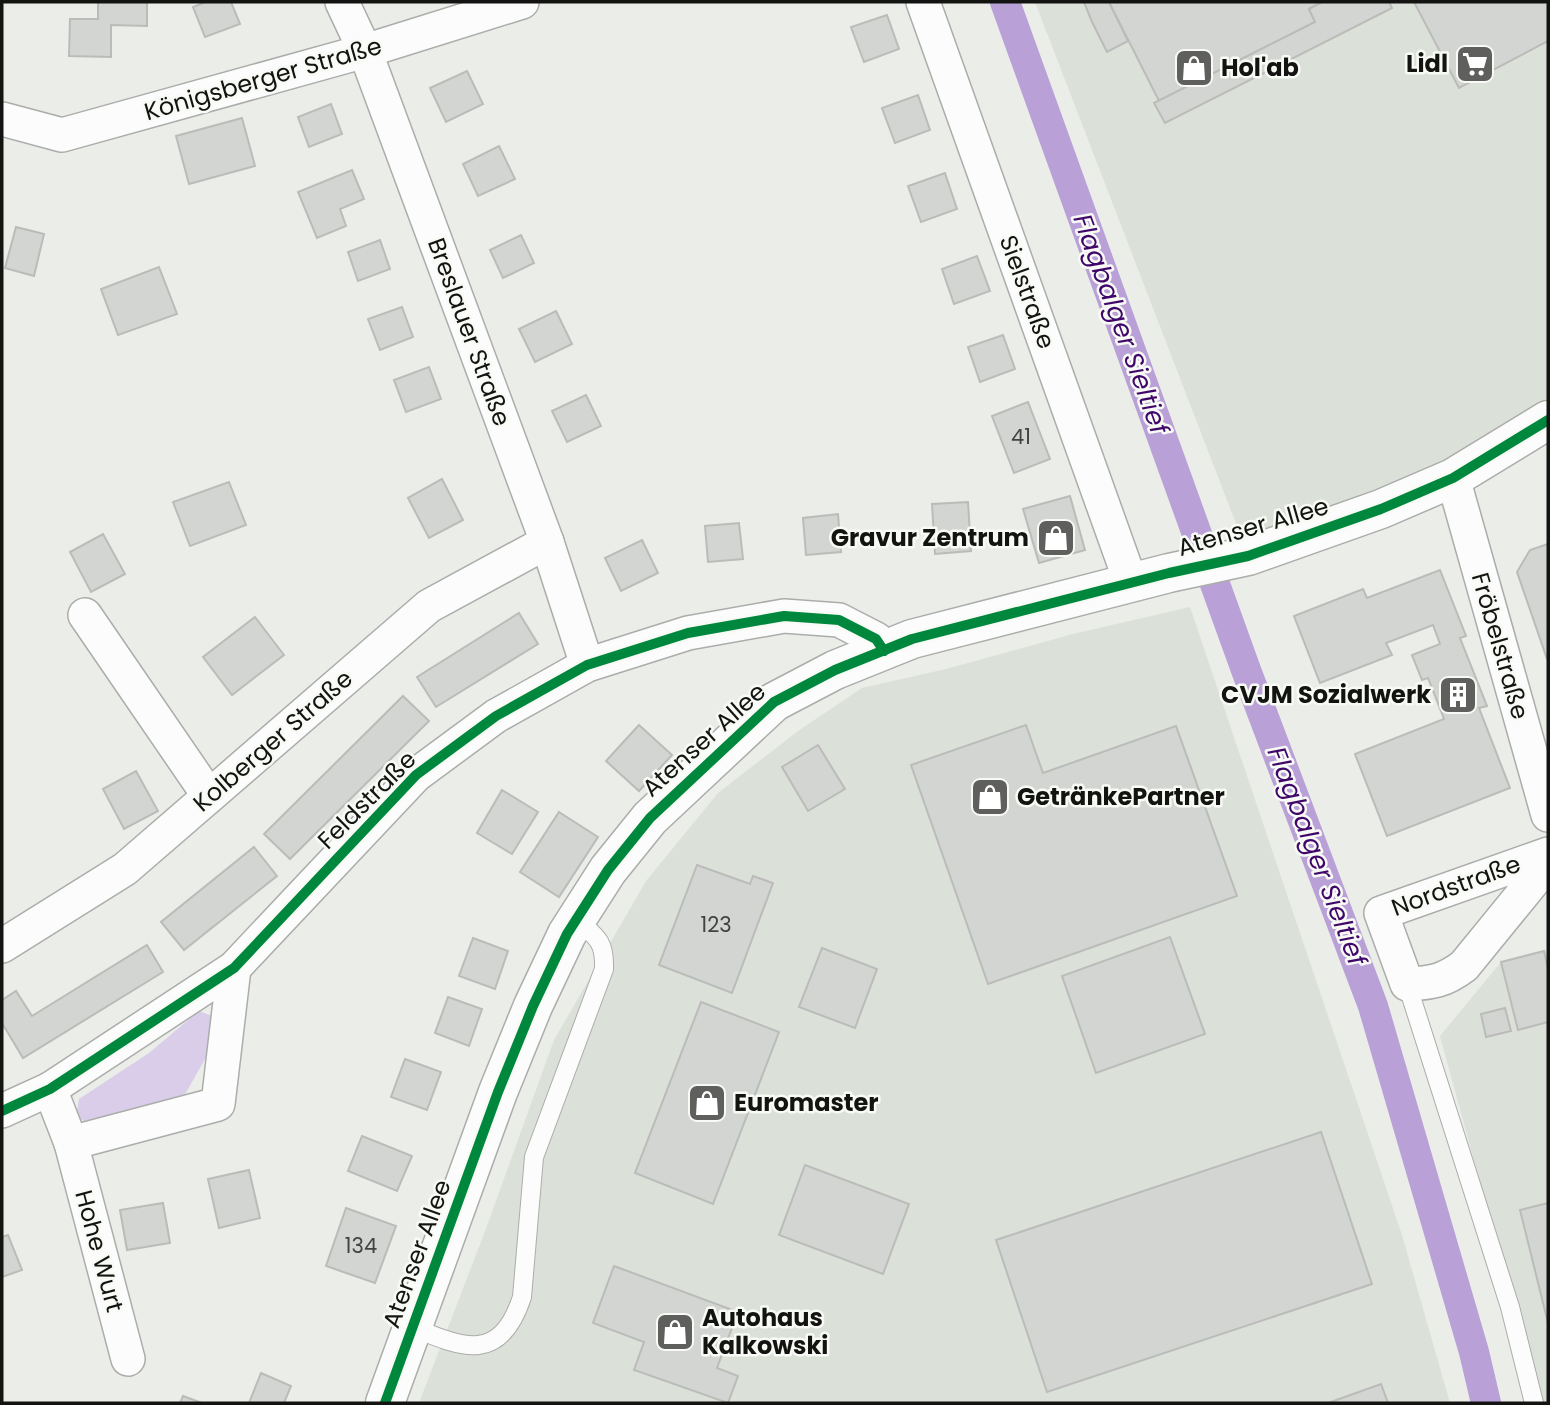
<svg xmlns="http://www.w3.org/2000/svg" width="1550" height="1405" font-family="Poppins,sans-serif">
<rect width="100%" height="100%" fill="#ebede9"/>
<g fill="#dbe0d8">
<polygon points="1035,2 1548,2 1548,397 1446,463 1242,539"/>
<polygon points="1190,607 1402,1235 1450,1403 419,1403 484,1234 554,1040 646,881 718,793 798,731 862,688 946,669 1073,634"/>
<polygon points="1548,950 1548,1403 1540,1403 1440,1036 1501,962"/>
</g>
<polygon fill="#d9cdea" points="199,1011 212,1016 218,1036 183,1098 84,1121 76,1117 79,1099 149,1053"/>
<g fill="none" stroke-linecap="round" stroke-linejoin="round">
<polyline stroke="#b9a0d7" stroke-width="30" points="1005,2 1246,670 1373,1006 1474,1352 1486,1403"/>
</g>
<g fill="#d3d5d2" stroke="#bbbcba" stroke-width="2">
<polygon points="98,2 147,2 147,26 111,25 111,57 69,56 70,19 98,19"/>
<polygon points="206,2 231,2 240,24 205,37 193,7"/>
<polygon points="1084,2 1109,2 1128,41 1107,52 1092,22"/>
<polygon points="1109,2 1322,2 1309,9 1315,22 1159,101"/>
<polygon points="1322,2 1389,2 1392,8 1165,123 1154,103 1315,22 1309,9"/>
<polygon points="1414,2 1548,2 1548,41 1459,88"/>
<polygon points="887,15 899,49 864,62 851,27"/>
<polygon points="467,71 483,104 446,122 430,88"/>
<polygon points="918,95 930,130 895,143 882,108"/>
<polygon points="331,104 342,134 309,147 298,117"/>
<polygon points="242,118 255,166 189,184 176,136"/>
<polygon points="499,146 515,179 478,196 463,164"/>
<polygon points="352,170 364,199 340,209 346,226 317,238 298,192"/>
<polygon points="945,173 957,209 921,222 908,186"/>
<polygon points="16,227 44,234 34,276 5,268"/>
<polygon points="521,235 534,263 503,278 490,250"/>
<polygon points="380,240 390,269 358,281 348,252"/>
<polygon points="977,256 990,291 954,304 942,269"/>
<polygon points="159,267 177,314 118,335 101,289"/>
<polygon points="402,307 413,337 380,350 368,319"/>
<polygon points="556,311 572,344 535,362 519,329"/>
<polygon points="1003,335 1015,369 980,382 968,347"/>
<polygon points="429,367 441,399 406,412 394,380"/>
<polygon points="586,395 601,426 567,442 552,411"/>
<polygon points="1028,402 1050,459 1014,473 992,416"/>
<polygon points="442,479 463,520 429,538 408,498"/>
<polygon points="229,482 246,525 190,546 173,502"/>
<polygon points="1070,496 1085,550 1039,563 1023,509"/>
<polygon points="968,502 971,551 935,554 932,504"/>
<polygon points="838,514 841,552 806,555 803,518"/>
<polygon points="739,523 743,559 708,562 705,526"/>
<polygon points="103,534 125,574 91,592 70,552"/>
<polygon points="642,540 658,573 621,591 605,558"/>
<polygon points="1548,544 1548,659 1547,659 1517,572 1530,550"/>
<polygon points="1440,570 1466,636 1460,638 1487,706 1479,708 1510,788 1387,836 1355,754 1444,719 1428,678 1422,680 1412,655 1440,644 1433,625 1386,643 1392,655 1320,683 1294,616 1363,589 1367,598"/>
<polygon points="519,613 538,644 436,707 417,677"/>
<polygon points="255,617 284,655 232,695 203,657"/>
<polygon points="403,696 429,721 290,859 264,834"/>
<polygon points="639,725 672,755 639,791 606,761"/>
<polygon points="1026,725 1043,773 1176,726 1237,896 988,984 911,765"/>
<polygon points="818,745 845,789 808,811 782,767"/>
<polygon points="136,771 158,811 124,829 103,789"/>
<polygon points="502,790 538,812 512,854 477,833"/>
<polygon points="559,812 598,837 559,897 520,872"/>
<polygon points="254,847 277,876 184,950 161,922"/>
<polygon points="697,865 750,884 753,876 773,883 732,993 659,965"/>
<polygon points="1170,937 1205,1034 1096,1073 1062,976"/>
<polygon points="473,938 508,951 495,989 459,976"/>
<polygon points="147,945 163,972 23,1058 2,1023 2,1000 16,991 32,1016"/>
<polygon points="822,948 877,969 855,1028 799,1007"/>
<polygon points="1544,951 1548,969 1548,1022 1518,1030 1501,962"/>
<polygon points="448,997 482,1009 469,1046 435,1033"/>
<polygon points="701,1002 779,1032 713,1204 635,1173"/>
<polygon points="1505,1008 1511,1031 1486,1037 1481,1014"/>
<polygon points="405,1059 441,1072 427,1110 391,1097"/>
<polygon points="1321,1132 1372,1284 1047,1392 996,1240"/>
<polygon points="362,1136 412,1156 397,1191 348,1171"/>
<polygon points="805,1165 909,1204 883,1274 779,1235"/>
<polygon points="249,1170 260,1218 219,1228 208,1179"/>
<polygon points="163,1203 170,1243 127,1250 120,1210"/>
<polygon points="1548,1203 1548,1323 1520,1210"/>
<polygon points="346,1208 396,1226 375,1283 326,1266"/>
<polygon points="8,1235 22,1270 2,1277 2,1237"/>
<polygon points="614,1266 738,1312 717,1368 738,1376 728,1403 634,1370 644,1342 593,1323"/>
<polygon points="261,1373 291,1386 284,1403 249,1403"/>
<polygon points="1381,1384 1388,1403 1328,1403"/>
<polygon points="183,1396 202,1403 180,1403"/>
</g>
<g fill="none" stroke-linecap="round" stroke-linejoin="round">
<defs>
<g id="lane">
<polyline points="1407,984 1510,1307 1534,1403"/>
<path d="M412 1327C463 1348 500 1364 522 1297L534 1157 604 969C605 940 596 937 576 919"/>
</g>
<g id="street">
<polyline points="342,2 365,51 547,542 587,665"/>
<polyline points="923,2 1131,583"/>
<polyline points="2,119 62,135 365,51 522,2"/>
<polyline points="1453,478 1548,815"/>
<polyline points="85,615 209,796"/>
<path d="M1548 854 1381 913 1407 984C1432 983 1444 981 1464 966L1548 863"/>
<polyline points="2,946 125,869 429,606 547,542"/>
<polyline points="50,1089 71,1143 218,1104 234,968"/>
<polyline points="2,1111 50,1089 234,968 416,775 496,716 587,665 688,633 784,616 839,620 876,639 884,651"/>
<polyline points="71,1143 128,1359"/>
</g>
<polyline id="secondary" points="385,1403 498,1092 533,1006 567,934 608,870 650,818 774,702 835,670 912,639 1169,573 1248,556 1381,509 1453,478 1548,420"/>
</defs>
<use href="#lane" stroke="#abadaa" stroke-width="20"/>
<use href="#street" stroke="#abadaa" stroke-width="36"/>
<use href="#secondary" stroke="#abadaa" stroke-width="41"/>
<use href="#lane" stroke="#fcfcfc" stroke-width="18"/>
<use href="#street" stroke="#fcfcfc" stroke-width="33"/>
<use href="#secondary" stroke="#fcfcfc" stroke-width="38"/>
<defs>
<g id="cycleway">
<polyline points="2,1111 50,1089 234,968 416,775 496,716 587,665 688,633 784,616 839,620 876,639 884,651"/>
<polyline points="385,1403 498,1092 533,1006 567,934 608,870 650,818 774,702 835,670 912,639 1169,573 1248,556 1381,509 1453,478 1548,420"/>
</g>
</defs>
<use href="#cycleway" stroke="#f8fbf5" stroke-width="15"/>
<use href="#cycleway" stroke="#00873e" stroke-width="10"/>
</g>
<defs>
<symbol id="supermarket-square" viewBox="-11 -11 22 22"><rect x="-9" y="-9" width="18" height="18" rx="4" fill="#5f605d" stroke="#f8fbf5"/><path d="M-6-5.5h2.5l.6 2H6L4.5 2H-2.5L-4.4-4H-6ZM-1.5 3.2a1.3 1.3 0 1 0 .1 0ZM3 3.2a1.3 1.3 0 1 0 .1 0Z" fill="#fff"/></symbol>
<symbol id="shop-square" viewBox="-11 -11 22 22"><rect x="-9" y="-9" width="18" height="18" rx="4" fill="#5f605d" stroke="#f8fbf5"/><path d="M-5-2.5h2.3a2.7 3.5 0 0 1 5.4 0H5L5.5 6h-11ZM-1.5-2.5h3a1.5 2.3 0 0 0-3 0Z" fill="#fff"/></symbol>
<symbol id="building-square" viewBox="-11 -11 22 22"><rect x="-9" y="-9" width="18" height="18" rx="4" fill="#5f605d" stroke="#f8fbf5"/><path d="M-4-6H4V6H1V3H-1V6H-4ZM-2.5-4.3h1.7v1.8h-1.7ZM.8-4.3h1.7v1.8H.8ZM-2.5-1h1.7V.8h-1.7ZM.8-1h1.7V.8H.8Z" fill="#fff"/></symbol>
</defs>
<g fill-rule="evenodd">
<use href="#supermarket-square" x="1453" y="42" width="44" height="44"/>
<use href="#shop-square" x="1172" y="46" width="44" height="44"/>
<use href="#shop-square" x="1034" y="516" width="44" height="44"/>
<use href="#building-square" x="1436" y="673" width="44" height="44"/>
<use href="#shop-square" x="968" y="775" width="44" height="44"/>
<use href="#shop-square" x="685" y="1081" width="44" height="44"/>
<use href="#shop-square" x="653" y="1310" width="44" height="44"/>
</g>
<g text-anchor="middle" stroke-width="5" stroke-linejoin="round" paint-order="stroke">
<g font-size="21" fill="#434442">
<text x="1021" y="444">41</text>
<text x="716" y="932">123</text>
<text x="361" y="1253">134</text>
</g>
<g font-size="24" font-weight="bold" fill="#131412" stroke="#f8fbf5" text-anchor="start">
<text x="1448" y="72" text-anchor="end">Lidl</text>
<text x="1221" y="76">Hol'ab</text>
<text x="1029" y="546" text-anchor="end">Gravur Zentrum</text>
<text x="1431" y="703" text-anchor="end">CVJM Sozialwerk</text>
<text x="1017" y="805">GetränkePartner</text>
<text x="734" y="1111">Euromaster</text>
<text x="702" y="1326">Autohaus<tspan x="702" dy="28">Kalkowski</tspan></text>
</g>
<g font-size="24" fill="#131412" stroke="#f8fbf5">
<text transform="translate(263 79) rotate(-16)" y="8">Königsberger Straße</text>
<text transform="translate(1027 292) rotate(70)" y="8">Sielstraße</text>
<text transform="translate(469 332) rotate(70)" y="8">Breslauer Straße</text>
<text transform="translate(1253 527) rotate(-16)" y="8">Atenser Allee</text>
<text transform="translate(1500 646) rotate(74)" y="8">Fröbelstraße</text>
<text transform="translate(704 740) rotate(-42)" y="8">Atenser Allee</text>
<text transform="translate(273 741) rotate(-41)" y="8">Kolberger Straße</text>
<text transform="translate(367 800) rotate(-45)" y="8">Feldstraße</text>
<text transform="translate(1456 886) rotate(-20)" y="8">Nordstraße</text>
<text transform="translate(99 1251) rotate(75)" y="8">Hohe Wurt</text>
<text transform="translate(417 1254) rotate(-70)" y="8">Atenser Allee</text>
</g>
<g font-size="26" font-style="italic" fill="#40066a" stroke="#f8fbf5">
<text transform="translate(1121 324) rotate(70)" y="9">Flagbalger Sieltief</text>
<text transform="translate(1317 856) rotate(69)" y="9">Flagbalger Sieltief</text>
</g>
</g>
<rect width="1550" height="1405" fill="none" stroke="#131412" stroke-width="7"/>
</svg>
